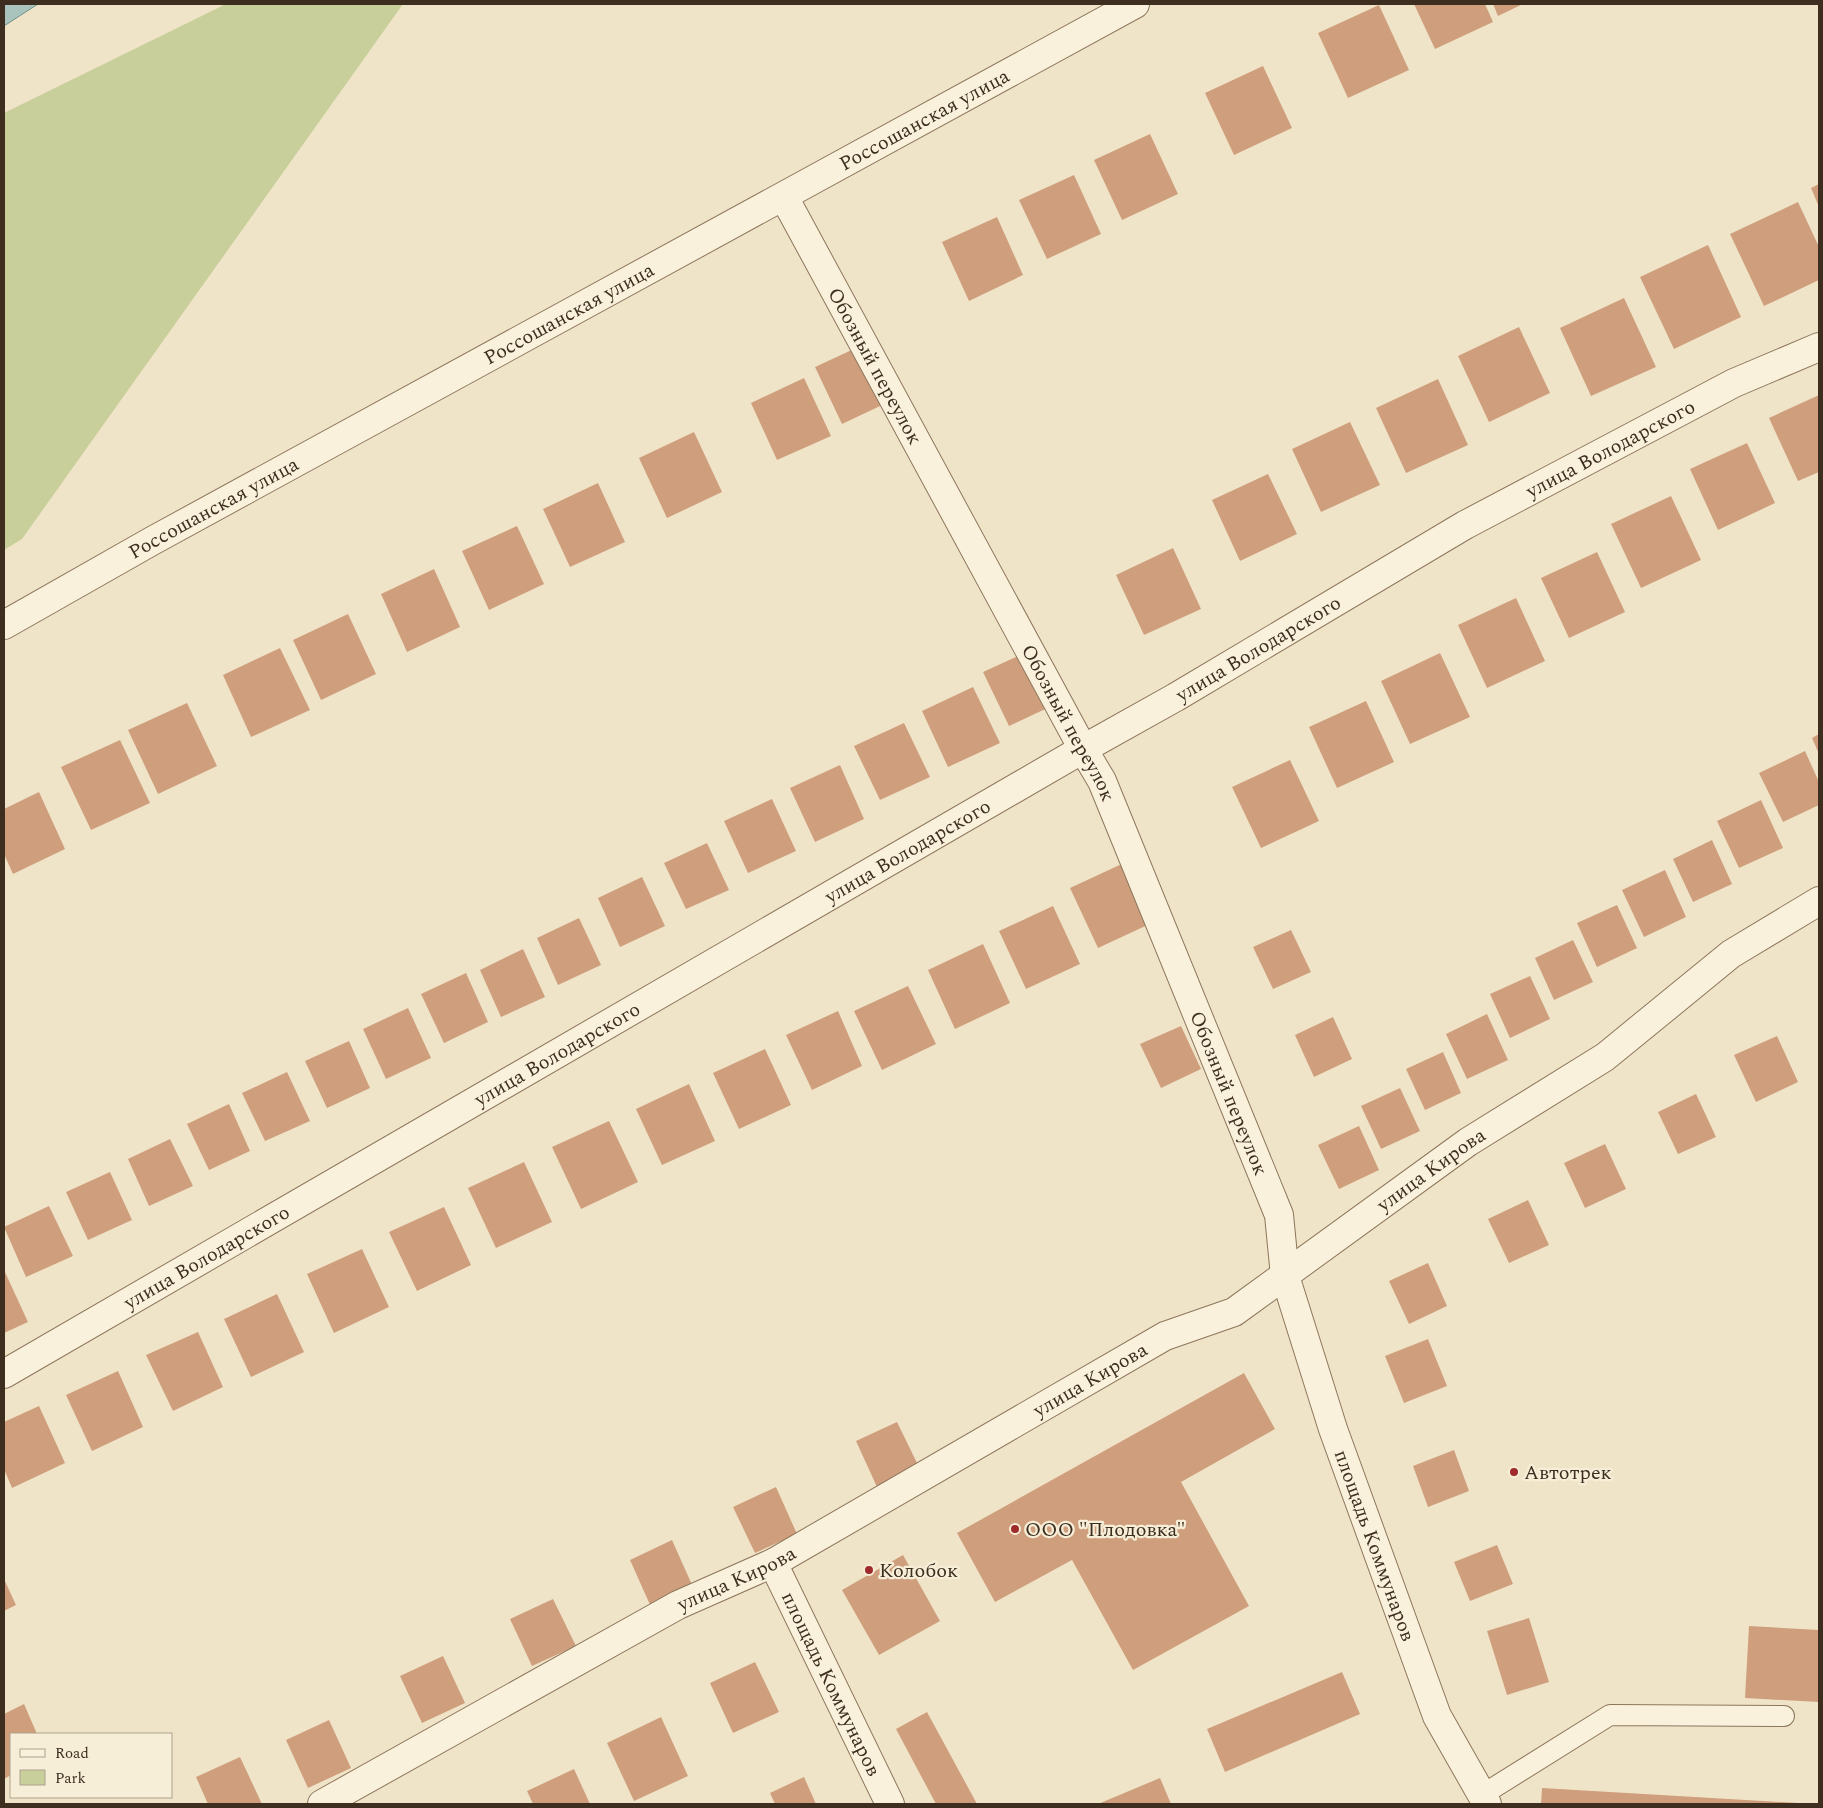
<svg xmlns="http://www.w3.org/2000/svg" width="1823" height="1808" font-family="Spectral,serif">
<rect width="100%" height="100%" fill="#f0e4c8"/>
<polygon fill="#c9cf9b" points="226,4 403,4 22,539 4,550 4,113"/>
<polygon fill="#a9c4bc" stroke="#6f938a" points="4,4 38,4 4,26"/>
<g fill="#cf9f7d">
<polygon points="1414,4 1485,4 1493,22 1435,49"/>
<polygon points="1493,4 1523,4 1498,16"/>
<polygon points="1379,5 1409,70 1348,98 1318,33"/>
<polygon points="1263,66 1292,128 1234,155 1205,93"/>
<polygon points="1150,134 1178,194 1122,220 1094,160"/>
<polygon points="1074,175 1101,234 1047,259 1019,200"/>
<polygon points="1819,184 1819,207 1811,188"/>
<polygon points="1798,202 1819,247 1819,280 1764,306 1730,234"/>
<polygon points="997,217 1023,275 969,301 942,242"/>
<polygon points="1708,245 1741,317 1674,349 1640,277"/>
<polygon points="1624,298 1656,367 1591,396 1560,328"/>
<polygon points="1519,327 1550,393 1489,422 1458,356"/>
<polygon points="869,342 895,399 842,424 815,367"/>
<polygon points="804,378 831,436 777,460 751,403"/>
<polygon points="1438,379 1468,445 1406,473 1376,408"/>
<polygon points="1819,395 1819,472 1798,481 1769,418"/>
<polygon points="1350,422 1380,485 1321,512 1292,449"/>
<polygon points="694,432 722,492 667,518 639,458"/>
<polygon points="1747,443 1775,503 1718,530 1690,469"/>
<polygon points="1268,474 1297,534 1240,561 1212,500"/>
<polygon points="598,483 625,542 570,567 543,509"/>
<polygon points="1671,496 1701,560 1641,588 1611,524"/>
<polygon points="517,526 544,584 489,610 462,551"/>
<polygon points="1173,548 1201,609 1144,635 1116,575"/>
<polygon points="1597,552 1625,612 1569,638 1541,578"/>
<polygon points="434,569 460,627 407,652 381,594"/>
<polygon points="1516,598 1545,661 1487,688 1458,625"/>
<polygon points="348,614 376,674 321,700 293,640"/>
<polygon points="280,648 310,710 251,737 223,675"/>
<polygon points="1033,649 1058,703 1009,726 983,672"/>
<polygon points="1440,653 1470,717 1410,744 1381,681"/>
<polygon points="973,687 1000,743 948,767 922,711"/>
<polygon points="1366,701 1394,762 1337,788 1309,727"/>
<polygon points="187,703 217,766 158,794 128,730"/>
<polygon points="904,723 930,777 880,800 854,746"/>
<polygon points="1819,734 1819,754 1812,738"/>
<polygon points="120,740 150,803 91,830 61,767"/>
<polygon points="1805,751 1819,782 1819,805 1783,822 1759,773"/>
<polygon points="1290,760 1319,821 1261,848 1232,787"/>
<polygon points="840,765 864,819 815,842 790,788"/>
<polygon points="39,792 65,849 13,874 4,854 4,809"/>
<polygon points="772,799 796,851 748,873 724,821"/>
<polygon points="1761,800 1783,848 1739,868 1717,821"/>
<polygon points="1712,840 1732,884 1693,902 1673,859"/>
<polygon points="707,843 729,890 686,909 664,863"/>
<polygon points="1126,862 1154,922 1098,948 1070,888"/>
<polygon points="1665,870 1686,917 1644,937 1622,890"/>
<polygon points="642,877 665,926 620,947 598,898"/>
<polygon points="1617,905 1637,948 1597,967 1577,923"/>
<polygon points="1053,906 1080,964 1026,989 999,931"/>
<polygon points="579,918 601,965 558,985 537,938"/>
<polygon points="1291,930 1311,972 1273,989 1253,947"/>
<polygon points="1573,940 1593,982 1554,1000 1535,958"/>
<polygon points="983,944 1010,1003 955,1029 928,970"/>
<polygon points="523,949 545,997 501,1017 480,970"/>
<polygon points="466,973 488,1022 444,1043 421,994"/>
<polygon points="1530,976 1550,1019 1510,1038 1490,994"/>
<polygon points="908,986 936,1044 882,1070 854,1011"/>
<polygon points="408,1008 431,1058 386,1079 363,1029"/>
<polygon points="838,1011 862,1066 812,1090 786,1035"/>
<polygon points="1487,1014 1508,1060 1467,1079 1446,1034"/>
<polygon points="1333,1017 1352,1059 1314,1077 1295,1035"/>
<polygon points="1181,1026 1201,1069 1161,1088 1140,1044"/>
<polygon points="1777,1036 1798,1082 1756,1102 1734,1055"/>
<polygon points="349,1041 370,1088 327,1108 305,1061"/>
<polygon points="765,1049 791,1105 739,1129 713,1073"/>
<polygon points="1443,1052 1461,1093 1425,1110 1406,1069"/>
<polygon points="287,1072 310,1121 265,1141 242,1093"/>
<polygon points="689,1084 715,1141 662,1165 636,1109"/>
<polygon points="1400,1088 1420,1131 1381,1149 1361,1106"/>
<polygon points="1696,1094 1716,1137 1678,1154 1658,1112"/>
<polygon points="229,1104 250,1151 209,1170 187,1124"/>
<polygon points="609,1121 638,1182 581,1209 552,1147"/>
<polygon points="1359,1126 1379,1170 1339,1189 1318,1145"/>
<polygon points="170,1139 193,1186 149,1206 128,1159"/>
<polygon points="1605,1144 1626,1189 1585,1208 1564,1163"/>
<polygon points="524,1162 552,1222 496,1248 468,1188"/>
<polygon points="110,1172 132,1220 88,1240 66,1192"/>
<polygon points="1528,1200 1549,1245 1509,1263 1488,1219"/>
<polygon points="49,1206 73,1256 26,1277 4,1227"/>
<polygon points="444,1207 471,1265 417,1291 389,1232"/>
<polygon points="362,1249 389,1307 334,1333 307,1274"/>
<polygon points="1428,1263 1447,1306 1409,1324 1389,1281"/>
<polygon points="4,1270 28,1322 4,1333"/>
<polygon points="277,1294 304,1352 251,1377 224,1319"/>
<polygon points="198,1332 223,1387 173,1411 146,1355"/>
<polygon points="1428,1339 1447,1386 1404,1403 1385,1356"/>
<polygon points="118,1371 143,1427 92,1451 66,1395"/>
<polygon points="1244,1373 1275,1429 1181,1482 1249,1606 1133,1670 1072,1560 995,1602 957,1533"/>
<polygon points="39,1406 65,1463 12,1488 4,1469 4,1422"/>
<polygon points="897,1422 919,1467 877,1487 856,1441"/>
<polygon points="1454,1450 1469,1491 1428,1507 1413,1466"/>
<polygon points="776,1487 797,1534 755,1553 733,1507"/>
<polygon points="672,1540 693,1587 651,1607 630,1560"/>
<polygon points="1497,1545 1513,1584 1470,1601 1454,1562"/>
<polygon points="903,1555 940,1621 879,1655 842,1590"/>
<polygon points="4,1579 16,1605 4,1611"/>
<polygon points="553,1599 576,1646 532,1666 510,1619"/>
<polygon points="1529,1618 1549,1682 1507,1695 1487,1631"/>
<polygon points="1749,1626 1819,1630 1819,1702 1745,1698"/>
<polygon points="443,1656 465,1703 422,1723 400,1676"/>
<polygon points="755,1662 779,1712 733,1733 710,1683"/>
<polygon points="1342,1672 1360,1714 1225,1772 1207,1729"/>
<polygon points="24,1704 37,1734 11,1734 11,1775 4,1779 4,1714"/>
<polygon points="927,1712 977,1804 936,1804 896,1729"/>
<polygon points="661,1717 688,1776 634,1801 607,1743"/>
<polygon points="329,1720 351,1768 308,1788 286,1740"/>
<polygon points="240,1757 262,1804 208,1804 196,1777"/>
<polygon points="574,1769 590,1804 533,1804 527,1791"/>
<polygon points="804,1777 816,1804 775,1804 770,1793"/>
<polygon points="1160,1778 1171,1804 1098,1804"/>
<polygon points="1542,1788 1799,1803 1799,1804 1541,1804"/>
</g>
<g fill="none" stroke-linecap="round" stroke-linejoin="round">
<defs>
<polyline id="service" points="1482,1795 1610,1715 1784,1716"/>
<g id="minor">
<path id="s1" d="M784 197 1083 749 1102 781 1279 1215 1285 1276 1333 1429 1437 1716 1487 1804"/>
<path id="s2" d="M4 625 152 541 1135 4"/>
<path id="s3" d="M4 1374 1083 749 1176 697 1465 525 1734 383 1819 347"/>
<path id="s4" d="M773 1563 890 1804"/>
<path id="s5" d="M322 1804 678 1605 773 1563 1165 1336 1234 1312 1468 1142 1605 1057 1731 954 1819 901"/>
</g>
</defs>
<use href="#service" stroke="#8d765c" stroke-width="22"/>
<use href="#minor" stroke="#8d765c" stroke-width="30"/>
<use href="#service" stroke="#faf1dc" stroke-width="20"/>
<use href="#minor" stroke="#faf1dc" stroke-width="28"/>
</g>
<g fill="#9e2a2b" stroke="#f7eed8" stroke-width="2">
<circle cx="1514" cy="1472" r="5"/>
<circle cx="1015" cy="1529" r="5"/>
<circle cx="869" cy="1570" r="5"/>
</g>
<g text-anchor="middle" stroke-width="4.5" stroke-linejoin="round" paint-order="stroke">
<g font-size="20" fill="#3d2e20" stroke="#f7eed8">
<text dy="7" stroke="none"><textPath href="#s2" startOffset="1050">Россошанская улица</textPath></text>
<text dy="7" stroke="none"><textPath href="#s2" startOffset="645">Россошанская улица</textPath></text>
<text dy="7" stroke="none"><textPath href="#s1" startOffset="192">Обозный переулок</textPath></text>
<text dy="7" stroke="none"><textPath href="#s3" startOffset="1854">улица Володарского</textPath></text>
<text dy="7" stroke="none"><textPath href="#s2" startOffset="240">Россошанская улица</textPath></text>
<text dy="7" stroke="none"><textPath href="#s3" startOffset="1449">улица Володарского</textPath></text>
<text dy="7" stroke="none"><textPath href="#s1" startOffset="598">Обозный переулок</textPath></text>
<text dy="7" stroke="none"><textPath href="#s3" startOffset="1044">улица Володарского</textPath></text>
<text dy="7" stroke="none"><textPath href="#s3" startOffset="639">улица Володарского</textPath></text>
<text dy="7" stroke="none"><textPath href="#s1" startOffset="1002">Обозный переулок</textPath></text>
<text dy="7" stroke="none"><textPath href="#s5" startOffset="1281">улица Кирова</textPath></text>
<text dy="7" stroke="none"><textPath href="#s3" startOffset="234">улица Володарского</textPath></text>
<text dy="7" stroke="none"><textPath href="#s5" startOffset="878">улица Кирова</textPath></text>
<text dy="7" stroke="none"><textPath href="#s1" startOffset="1479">площадь Коммунаров</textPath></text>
<text dy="7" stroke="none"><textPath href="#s5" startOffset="472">улица Кирова</textPath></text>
<text dy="7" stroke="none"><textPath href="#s4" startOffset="134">площадь Коммунаров</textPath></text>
</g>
<g font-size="20" fill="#3d2e20" stroke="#f7eed8" text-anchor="start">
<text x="1524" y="1479">Автотрек</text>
<text x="1025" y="1536">ООО "Плодовка"</text>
<text x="879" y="1577">Колобок</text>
</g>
</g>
<rect width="1823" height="1808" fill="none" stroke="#3d2e20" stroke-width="10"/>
<rect x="10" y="1733" width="162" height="65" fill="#f7eed8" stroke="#ada18e"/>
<rect x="20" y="1749" width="25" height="8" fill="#faf1dc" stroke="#ada18e"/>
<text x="55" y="1758" font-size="15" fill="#3d2e20">Road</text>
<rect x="20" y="1770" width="25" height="15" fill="#c9cf9b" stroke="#ada18e"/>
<text x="55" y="1783" font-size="15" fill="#3d2e20">Park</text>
</svg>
